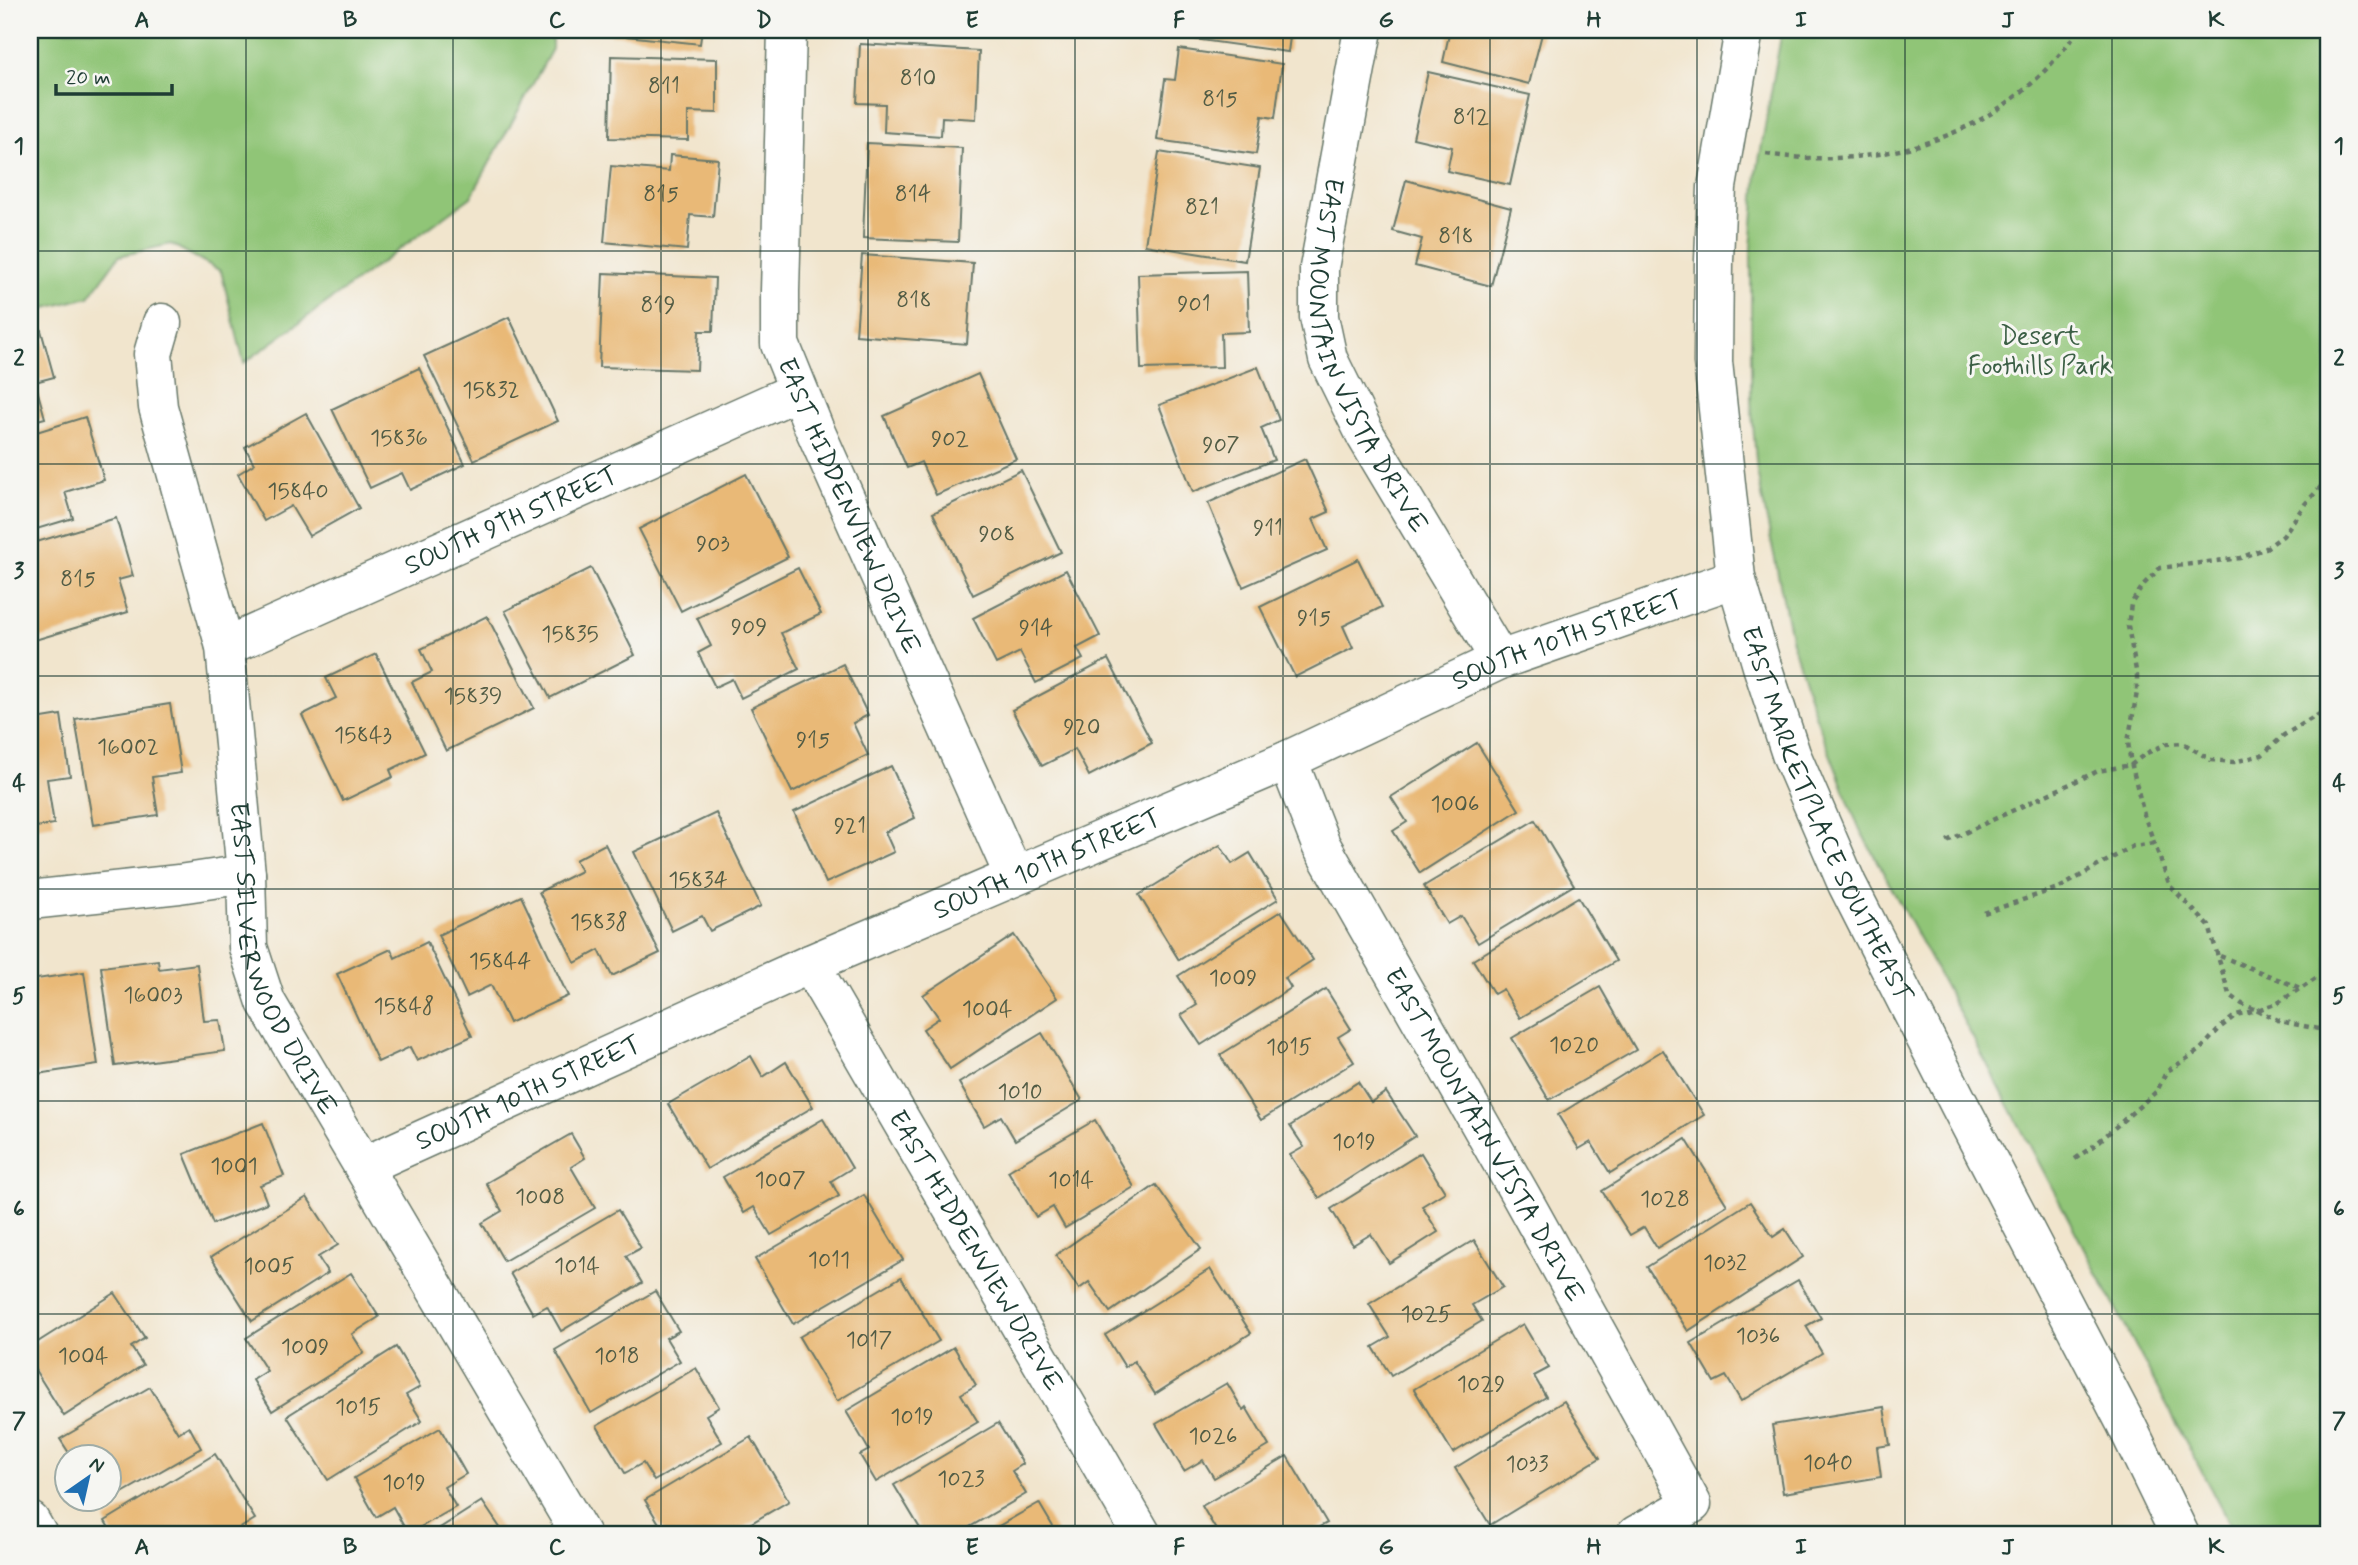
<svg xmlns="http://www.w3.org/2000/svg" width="2358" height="1565" font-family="Mynerve,sans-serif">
<rect width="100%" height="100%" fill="#f6f6f2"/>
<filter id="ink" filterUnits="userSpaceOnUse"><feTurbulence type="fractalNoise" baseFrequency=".0143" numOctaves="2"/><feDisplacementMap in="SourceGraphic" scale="14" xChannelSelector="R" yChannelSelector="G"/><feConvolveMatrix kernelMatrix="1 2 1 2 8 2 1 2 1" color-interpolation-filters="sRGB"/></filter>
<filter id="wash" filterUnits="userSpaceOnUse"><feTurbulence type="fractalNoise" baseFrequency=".00686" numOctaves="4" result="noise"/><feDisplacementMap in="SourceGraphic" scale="28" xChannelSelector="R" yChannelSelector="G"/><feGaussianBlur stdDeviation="1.57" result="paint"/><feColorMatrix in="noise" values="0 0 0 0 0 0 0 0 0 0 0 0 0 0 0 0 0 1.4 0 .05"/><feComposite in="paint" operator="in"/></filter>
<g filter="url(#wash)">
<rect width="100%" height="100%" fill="#f1e5cd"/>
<g fill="#90c577" stroke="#588156" stroke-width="2">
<polygon points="30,30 552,30 552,49 471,197 244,363 221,271 171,244 119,256 89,297 30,312"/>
<polygon points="1782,30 2328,30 2328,1535 2235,1535 1987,1064 1858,826 1815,715 1792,642 1757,472 1751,401 1751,249 1757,172"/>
</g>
<g id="blocks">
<g fill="#e9b977">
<polygon points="599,30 702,30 700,44 599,33"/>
<polygon points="1180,30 1291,30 1288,52 1179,37"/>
<polygon points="1450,30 1543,30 1529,84 1443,62"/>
<polygon points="860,44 979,51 976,119 942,117 941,136 884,132 885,104 857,103"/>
<polygon points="1179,49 1282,64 1275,118 1262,116 1256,154 1157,140 1165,79 1175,80"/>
<polygon points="611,56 717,59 717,113 688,112 688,140 609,138"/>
<polygon points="1428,72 1530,95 1510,185 1447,171 1452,147 1413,138"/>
<polygon points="867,143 962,148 958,242 863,238"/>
<polygon points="1159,152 1260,168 1245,261 1145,245"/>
<polygon points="670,155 718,159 713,217 690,215 687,250 604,242 611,166 669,171"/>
<polygon points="1406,180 1511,208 1491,286 1415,266 1422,239 1393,231"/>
<polygon points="862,255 973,263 967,344 856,335"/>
<polygon points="1247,271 1249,332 1221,333 1222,367 1141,369 1138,274"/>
<polygon points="603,273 715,278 713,331 699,331 697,370 599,367"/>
<polygon points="509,317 558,421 474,460 424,356"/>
<polygon points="39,323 54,377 35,382 45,418 30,422 30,325"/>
<polygon points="1258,367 1279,420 1261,428 1274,460 1193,492 1159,405"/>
<polygon points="419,368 465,464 410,490 402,473 370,488 332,409"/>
<polygon points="978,374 1016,459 936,495 921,462 907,468 884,416"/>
<polygon points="306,413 359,508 309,536 291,506 264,521 238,474 254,464 245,447"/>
<polygon points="85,417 104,480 65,492 73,518 30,531 30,434"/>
<polygon points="1305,459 1329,512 1313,519 1327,550 1243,587 1208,503"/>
<polygon points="1021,470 1061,552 973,595 933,513"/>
<polygon points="746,474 788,557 681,611 639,529"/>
<polygon points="116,518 133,576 118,580 128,612 35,640 30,623 30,544"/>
<polygon points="1358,559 1382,607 1343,626 1353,648 1295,677 1260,607"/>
<polygon points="591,568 635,655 550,698 505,611"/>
<polygon points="798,568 821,614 781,633 799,669 741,698 732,679 715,687 698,653 711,646 697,618"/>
<polygon points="1066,570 1100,636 1077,648 1083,659 1036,683 1020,652 996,664 973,618"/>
<polygon points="487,616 534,708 446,751 412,682 432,672 421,649"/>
<polygon points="376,654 425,753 390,770 393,777 343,801 302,715 336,698 326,678"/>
<polygon points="1108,659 1152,743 1089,776 1075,749 1042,766 1012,710"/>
<polygon points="843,664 868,715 853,723 868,755 792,792 751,708"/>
<polygon points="170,704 181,773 152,777 158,815 93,825 75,719"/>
<polygon points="61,715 70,776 47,779 54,824 30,828 30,720"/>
<polygon points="1477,743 1519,810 1420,873 1393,831 1407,822 1391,797"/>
<polygon points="891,766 915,818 885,832 894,852 826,883 794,812"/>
<polygon points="716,813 761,906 710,931 702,916 672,931 634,852"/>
<polygon points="1535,820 1574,885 1478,943 1461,916 1447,924 1424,886"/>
<polygon points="605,844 660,953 612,976 599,950 575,963 539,892 581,871 575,860"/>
<polygon points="1220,845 1232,864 1250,853 1278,899 1179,960 1139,895"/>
<polygon points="521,896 568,996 509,1023 491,985 467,997 438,935"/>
<polygon points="1578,897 1616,961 1520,1018 1503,989 1494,994 1473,960"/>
<polygon points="1281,911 1313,960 1285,978 1291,988 1201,1045 1181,1015 1197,1005 1178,976"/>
<polygon points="1014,935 1057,998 950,1069 923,1029 939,1018 923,995"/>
<polygon points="427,942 472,1036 417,1061 410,1047 378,1062 337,974 391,949 395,958"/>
<polygon points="158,960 159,969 197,964 204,1021 220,1020 225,1051 115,1066 101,967"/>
<polygon points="84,972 98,1065 30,1075 30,980"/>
<polygon points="1600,987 1636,1050 1549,1100 1512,1038"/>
<polygon points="1326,989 1351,1029 1338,1037 1354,1062 1261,1120 1220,1055"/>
<polygon points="1042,1033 1082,1100 1015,1140 1001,1116 984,1126 959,1083"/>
<polygon points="1663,1050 1704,1115 1610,1173 1591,1142 1579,1149 1558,1115"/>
<polygon points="751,1056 763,1077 786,1062 813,1107 707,1169 668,1104"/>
<polygon points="1358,1082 1371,1102 1386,1092 1415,1136 1319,1198 1290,1155 1304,1147 1290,1126"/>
<polygon points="823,1119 852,1168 831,1181 839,1196 771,1235 754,1207 744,1213 723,1177"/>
<polygon points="1095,1120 1134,1187 1065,1228 1053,1207 1036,1217 1008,1171"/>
<polygon points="263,1123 284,1176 260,1185 267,1203 213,1224 184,1154"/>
<polygon points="571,1134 585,1158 571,1167 595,1208 504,1261 482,1223 502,1211 486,1183"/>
<polygon points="1686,1139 1727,1205 1657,1248 1644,1227 1630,1235 1602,1191"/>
<polygon points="1421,1153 1445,1192 1422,1206 1438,1232 1389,1263 1371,1234 1353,1245 1331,1209"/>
<polygon points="1156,1185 1201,1249 1110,1312 1089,1282 1079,1289 1056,1255"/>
<polygon points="864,1195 903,1260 793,1324 755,1259"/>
<polygon points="307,1197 338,1245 318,1257 328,1273 252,1321 211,1257"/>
<polygon points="1750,1202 1773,1237 1785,1229 1803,1257 1688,1331 1647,1267"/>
<polygon points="618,1210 641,1248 626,1256 642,1283 561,1331 547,1306 533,1314 510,1273"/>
<polygon points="1474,1240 1503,1287 1472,1305 1482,1321 1391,1376 1373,1347 1390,1337 1369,1304"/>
<polygon points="1210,1269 1251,1333 1155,1394 1134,1361 1125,1367 1105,1335"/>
<polygon points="351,1273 379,1317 352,1334 364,1353 272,1411 253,1380 267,1371 246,1338"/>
<polygon points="901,1277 939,1341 837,1401 799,1337"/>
<polygon points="1798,1280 1821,1318 1806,1326 1822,1353 1741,1401 1726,1376 1714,1382 1691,1343"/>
<polygon points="655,1291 679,1331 666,1338 680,1361 591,1413 555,1350"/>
<polygon points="115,1293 145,1338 131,1347 143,1365 64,1416 30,1362 30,1347"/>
<polygon points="1523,1324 1549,1368 1534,1376 1546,1397 1453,1453 1414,1389"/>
<polygon points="396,1347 420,1387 406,1395 422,1421 328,1480 287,1416"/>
<polygon points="954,1347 976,1385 961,1394 978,1422 876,1482 860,1455 869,1450 846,1411"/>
<polygon points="696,1368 719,1407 706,1415 722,1442 654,1481 643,1463 625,1473 597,1426"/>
<polygon points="1227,1383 1243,1410 1246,1407 1269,1446 1214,1478 1203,1460 1184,1471 1156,1424"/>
<polygon points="150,1387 178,1433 189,1426 201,1448 117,1496 108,1482 108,1456 71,1456 60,1439"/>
<polygon points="1564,1401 1600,1458 1490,1525 1455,1468"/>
<polygon points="1884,1407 1890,1445 1877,1447 1881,1477 1783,1493 1772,1425"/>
<polygon points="998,1423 1023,1464 1012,1471 1026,1494 956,1535 924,1535 894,1485"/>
<polygon points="440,1428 466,1474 444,1487 456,1507 408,1534 393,1507 376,1517 354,1478"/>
<polygon points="751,1437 789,1501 731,1535 666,1535 645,1500"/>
<polygon points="215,1454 255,1519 229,1535 113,1535 105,1521"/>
<polygon points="1287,1456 1327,1523 1305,1535 1219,1535 1202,1506"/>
<polygon points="482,1501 505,1535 429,1535"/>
<polygon points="1039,1503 1058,1535 983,1535"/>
</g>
</g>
</g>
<g filter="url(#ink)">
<use href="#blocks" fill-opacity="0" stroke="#68786a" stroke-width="2"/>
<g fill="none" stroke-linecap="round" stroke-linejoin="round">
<defs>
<g id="minor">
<path id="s1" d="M787 30 780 291V344L814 428 1014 876"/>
<path id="s2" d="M1363 30 1319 268V317L1328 359 1366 436 1500 660"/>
<path id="s3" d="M162 323 153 354 158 407 225 647 246 874 248 947 266 1002 581 1535"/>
<path id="s4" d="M225 647 798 391"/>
<path id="s5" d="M1288 760 1321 845 1521 1196 1692 1504 1636 1535"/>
<polyline points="30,900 179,884 246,874"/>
<path id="s6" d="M810 964 1142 1535"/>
<path id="s7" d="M364 1166 810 964 1288 760 1500 660 1736 578"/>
<polyline points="30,1521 38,1535"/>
</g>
<g id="tertiary">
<path id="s8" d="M1744 30 1717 187 1714 260 1713 362 1736 578 1762 666 1791 754 1847 884 1959 1104 2125 1422 2180 1535"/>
</g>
</defs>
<use href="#minor" stroke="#68786a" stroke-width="41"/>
<use href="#tertiary" stroke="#68786a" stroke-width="41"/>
<g stroke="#68786a" stroke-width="4.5" stroke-dasharray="5 5" stroke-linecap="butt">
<path d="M1766 154C1886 172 2008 134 2078 30"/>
<polyline points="2328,479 2305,504 2283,536 2266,548 2240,558 2160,568 2144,584 2131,604 2128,626 2137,676 2137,692 2128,742 2130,758 2144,815 2170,886 2209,926 2229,994 2242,1004 2257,1010 2278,1003 2328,970"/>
<polyline points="1947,841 2098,771 2131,765 2145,754 2166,744 2183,743 2211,760 2234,762 2262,755 2284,735 2328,709"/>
<polyline points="1984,913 2061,887 2133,846 2154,843"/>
<polyline points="2220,956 2300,988"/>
<polyline points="2075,1159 2096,1144 2157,1091 2166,1072 2200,1050 2221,1027 2236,1015 2257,1010 2280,1021 2328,1031"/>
</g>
<use href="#minor" stroke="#fff" stroke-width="38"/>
<use href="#tertiary" stroke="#fff" stroke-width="38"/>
</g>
</g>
<path fill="none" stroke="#1f3d34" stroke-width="2" stroke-opacity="0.55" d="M246 30V1535M453 30V1535M661 30V1535M868 30V1535M1075 30V1535M1283 30V1535M1490 30V1535M1697 30V1535M1905 30V1535M2112 30V1535M30 251H2328M30 464H2328M30 676H2328M30 889H2328M30 1101H2328M30 1314H2328"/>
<g text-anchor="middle" stroke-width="6" stroke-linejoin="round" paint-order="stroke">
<g font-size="23" fill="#525c45">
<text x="918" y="85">810</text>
<text x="664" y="93">811</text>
<text x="1220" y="106">815</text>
<text x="1471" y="124">812</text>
<text x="661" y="201">815</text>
<text x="913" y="201">814</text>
<text x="1202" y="214">821</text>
<text x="1456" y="243">818</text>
<text x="914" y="307">818</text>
<text x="1194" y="311">901</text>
<text x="658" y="312">819</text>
<text x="491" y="397">15832</text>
<text x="399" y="445">15836</text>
<text x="950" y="446">902</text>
<text x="1221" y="452">907</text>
<text x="298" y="498">15840</text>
<text x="1268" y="535">911</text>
<text x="997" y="541">908</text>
<text x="713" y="551">903</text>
<text x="78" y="586">815</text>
<text x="1314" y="625">915</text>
<text x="749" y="634">909</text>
<text x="1036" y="635">914</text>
<text x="570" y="641">15835</text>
<text x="473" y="703">15839</text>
<text x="1082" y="734">920</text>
<text x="363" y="742">15843</text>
<text x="813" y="747">915</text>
<text x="128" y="754">16002</text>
<text x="1455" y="811">1006</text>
<text x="850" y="833">921</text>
<text x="698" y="887">15834</text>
<text x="599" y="929">15838</text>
<text x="500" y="968">15844</text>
<text x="1233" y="985">1009</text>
<text x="153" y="1002">16003</text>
<text x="404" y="1013">15848</text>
<text x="987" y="1016">1004</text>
<text x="1574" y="1052">1020</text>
<text x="1289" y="1054">1015</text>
<text x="1020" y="1099">1010</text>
<text x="1354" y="1149">1019</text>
<text x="234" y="1173">1001</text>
<text x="780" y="1187">1007</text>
<text x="1071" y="1187">1014</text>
<text x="540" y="1204">1008</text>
<text x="1665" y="1206">1028</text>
<text x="829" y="1267">1011</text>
<text x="1725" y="1270">1032</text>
<text x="269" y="1273">1005</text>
<text x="577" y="1273">1014</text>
<text x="1426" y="1321">1025</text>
<text x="1758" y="1343">1036</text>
<text x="869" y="1347">1017</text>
<text x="305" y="1354">1009</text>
<text x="83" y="1363">1004</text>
<text x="617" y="1363">1018</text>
<text x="1481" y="1391">1029</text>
<text x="358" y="1414">1015</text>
<text x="912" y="1424">1019</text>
<text x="1213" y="1443">1026</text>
<text x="1828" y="1470">1040</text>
<text x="1527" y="1471">1033</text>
<text x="961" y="1486">1023</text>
<text x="404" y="1490">1019</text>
</g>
<g font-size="26" fill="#3b5f45" stroke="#f6f6f2">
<text x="2040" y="344">Desert<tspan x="2040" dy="30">Foothills Park</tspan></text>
</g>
<g font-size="26" fill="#1f3d34" stroke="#f6f6f2">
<text dy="9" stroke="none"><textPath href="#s2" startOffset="340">EAST MOUNTAIN VISTA DRIVE</textPath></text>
<text dy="9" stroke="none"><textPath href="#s1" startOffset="490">EAST HIDDENVIEW DRIVE</textPath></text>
<text dy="9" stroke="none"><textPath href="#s4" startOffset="313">SOUTH 9TH STREET</textPath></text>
<text dy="9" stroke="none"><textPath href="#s7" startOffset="1314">SOUTH 10TH STREET</textPath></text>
<text dy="9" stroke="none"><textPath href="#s8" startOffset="805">EAST MARKETPLACE SOUTHEAST</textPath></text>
<text dy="9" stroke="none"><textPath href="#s7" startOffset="747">SOUTH 10TH STREET</textPath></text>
<text dy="9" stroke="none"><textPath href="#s3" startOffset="656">EAST SILVERWOOD DRIVE</textPath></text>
<text dy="9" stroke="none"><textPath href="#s7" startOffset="180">SOUTH 10TH STREET</textPath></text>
<text dy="9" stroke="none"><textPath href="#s5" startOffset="424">EAST MOUNTAIN VISTA DRIVE</textPath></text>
<text dy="9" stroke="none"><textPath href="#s6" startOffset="331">EAST HIDDENVIEW DRIVE</textPath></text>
</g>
</g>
<rect width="2358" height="1565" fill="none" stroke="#f6f6f2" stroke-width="77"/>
<g transform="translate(88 1478) rotate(34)"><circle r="33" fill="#f6f6f2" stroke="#a0aca6" stroke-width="2"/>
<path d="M0-5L12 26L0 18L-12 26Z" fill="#1f6fb2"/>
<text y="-10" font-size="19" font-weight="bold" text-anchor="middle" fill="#1f3d34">N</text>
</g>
<path d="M56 84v10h116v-10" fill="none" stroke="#1f3d34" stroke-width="3.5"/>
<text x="66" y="84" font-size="21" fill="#1f3d34" stroke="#f6f6f2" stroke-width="5" paint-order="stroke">20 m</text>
<rect x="38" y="38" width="2282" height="1488" fill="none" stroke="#1f3d34" stroke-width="2.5"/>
<g font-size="23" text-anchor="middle" font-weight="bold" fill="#1f3d34">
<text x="142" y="27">A</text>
<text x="350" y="27">B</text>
<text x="557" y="27">C</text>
<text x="764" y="27">D</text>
<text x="972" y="27">E</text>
<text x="1179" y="27">F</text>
<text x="1386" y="27">G</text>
<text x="1594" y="27">H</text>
<text x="1801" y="27">I</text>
<text x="2008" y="27">J</text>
<text x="2216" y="27">K</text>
<text x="19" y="153">1</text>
<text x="2339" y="153">1</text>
<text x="19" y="365">2</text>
<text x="2339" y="365">2</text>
<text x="19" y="578">3</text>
<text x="2339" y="578">3</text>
<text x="19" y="790">4</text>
<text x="2339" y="790">4</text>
<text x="19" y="1003">5</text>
<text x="2339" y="1003">5</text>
<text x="19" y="1216">6</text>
<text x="2339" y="1216">6</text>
<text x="19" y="1428">7</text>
<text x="2339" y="1428">7</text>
<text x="142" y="1554">A</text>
<text x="350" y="1554">B</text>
<text x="557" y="1554">C</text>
<text x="764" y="1554">D</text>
<text x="972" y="1554">E</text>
<text x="1179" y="1554">F</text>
<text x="1386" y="1554">G</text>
<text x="1594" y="1554">H</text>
<text x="1801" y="1554">I</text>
<text x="2008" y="1554">J</text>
<text x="2216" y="1554">K</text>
</g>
</svg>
